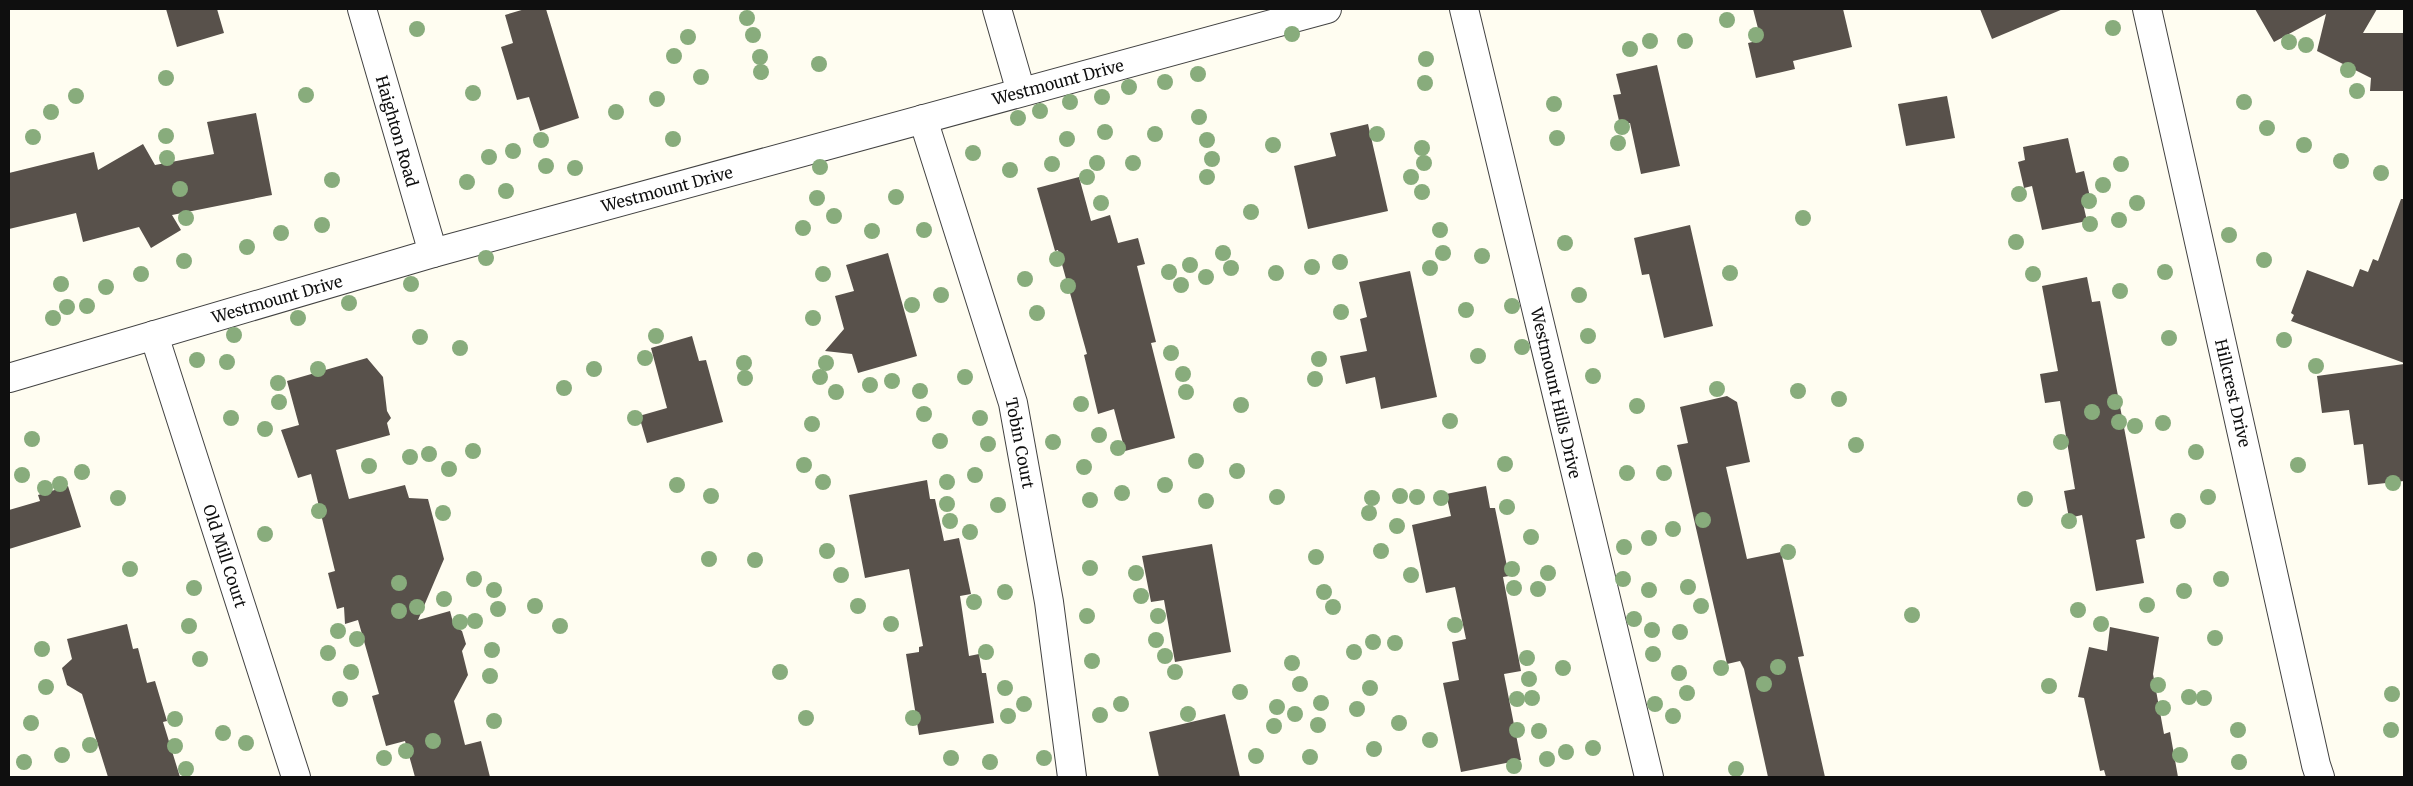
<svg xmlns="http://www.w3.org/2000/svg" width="2413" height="786" font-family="Merriweather,serif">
<rect width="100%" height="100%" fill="#fffdf1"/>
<g fill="#58514b">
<polygon points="166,9 217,9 224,33 177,47"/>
<polygon points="525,9 546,9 579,118 540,131 529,97 517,100 501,47 513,43 505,15"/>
<polygon points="1753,9 1843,9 1852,47 1793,61 1795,69 1756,78 1748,43 1761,40"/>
<polygon points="1980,9 2063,9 1992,39"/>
<polygon points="2255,9 2377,9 2363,33 2404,33 2404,91 2370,91 2371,78 2317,51 2326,14 2274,42"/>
<polygon points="1657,65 1680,166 1641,174 1630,123 1620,125 1613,95 1621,94 1616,74"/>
<polygon points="1947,96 1955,138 1906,146 1898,104"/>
<polygon points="256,113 272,195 172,215 181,230 151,248 139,227 83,242 76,213 9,229 9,173 94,152 98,170 143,144 155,165 214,154 207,122"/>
<polygon points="1368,124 1388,211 1308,229 1294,166 1336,156 1330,133"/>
<polygon points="2068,138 2076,173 2084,171 2090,197 2082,199 2087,221 2042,230 2032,186 2024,188 2018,162 2025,160 2023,147"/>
<polygon points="1079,177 1091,221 1110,215 1118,243 1138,238 1145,264 1137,266 1156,342 1151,343 1175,438 1125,451 1114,409 1098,414 1084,355 1087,354 1058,250 1055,251 1037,188"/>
<polygon points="2401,199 2404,199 2404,363 2291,321 2294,315 2291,313 2307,270 2353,287 2360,269 2368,272 2373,259 2378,261"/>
<polygon points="1690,225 1713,326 1664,338 1649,274 1642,275 1634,238"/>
<polygon points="888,253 917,356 858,373 852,354 825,351 844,329 835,296 854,291 846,265"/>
<polygon points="1410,271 1437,397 1381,409 1375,377 1346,384 1340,356 1367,351 1360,319 1367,317 1359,282"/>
<polygon points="2087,277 2092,302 2100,301 2145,538 2136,540 2144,583 2096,591 2082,515 2069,518 2064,491 2075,489 2060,401 2045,403 2040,374 2058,371 2042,286"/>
<polygon points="692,336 699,361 706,360 723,422 647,443 639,416 667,408 651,348"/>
<polygon points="367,358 383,377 387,411 391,418 387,423 390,435 336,450 349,499 405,485 409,498 428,499 444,559 418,620 450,611 454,626 462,631 466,644 462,651 468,675 454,701 465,745 481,741 490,777 415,777 405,741 386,746 372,696 379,694 358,620 345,624 344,607 337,609 328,573 335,571 311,474 298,478 281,430 299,425 287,381"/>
<polygon points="2404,364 2404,481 2368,485 2363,444 2354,445 2349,410 2322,413 2317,376"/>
<polygon points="1727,396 1737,402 1750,462 1726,467 1747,559 1781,552 1804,656 1798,657 1825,777 1768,777 1744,669 1740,661 1727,664 1677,445 1688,443 1680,407"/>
<polygon points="927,480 930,499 935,499 944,541 959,538 971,594 960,596 969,656 979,654 982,673 986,673 994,723 919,735 906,654 919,652 919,647 923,646 909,569 865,578 849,495"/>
<polygon points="68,486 81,527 9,549 9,510 40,501 38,495"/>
<polygon points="1486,486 1490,508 1495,508 1509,576 1503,577 1521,671 1504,674 1521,760 1461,772 1443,683 1459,680 1452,642 1466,639 1455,587 1426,593 1412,525 1451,516 1446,494"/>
<polygon points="1212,544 1231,652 1175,662 1164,600 1151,602 1142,556"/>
<polygon points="127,624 133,649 138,648 147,683 155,681 167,721 163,722 180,777 108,777 82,694 67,685 62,668 72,659 67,639"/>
<polygon points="2110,627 2159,637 2153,674 2164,734 2170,732 2178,777 2106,777 2104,770 2100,771 2084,698 2078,697 2089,647 2107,651"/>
<polygon points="1225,714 1240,777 1159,777 1149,732"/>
</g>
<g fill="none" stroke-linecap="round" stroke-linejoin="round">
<defs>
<g id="minor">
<polyline points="362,9 433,253"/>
<polyline points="997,9 1021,92"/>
<polyline points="1464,9 1649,777"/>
<polyline points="2147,9 2316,765 2320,777"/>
<polyline points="923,119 1013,403 1049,602 1072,777"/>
<polyline points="154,335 296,777"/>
<polyline points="9,378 433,253 1327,9"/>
</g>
</defs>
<use href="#minor" stroke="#424242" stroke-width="30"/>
<use href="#minor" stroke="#fff" stroke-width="28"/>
</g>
<g fill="#88ac7c">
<circle cx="747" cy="18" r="8"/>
<circle cx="1727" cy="20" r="8"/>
<circle cx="2113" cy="28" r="8"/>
<circle cx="417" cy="29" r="8"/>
<circle cx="1292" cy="34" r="8"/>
<circle cx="753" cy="35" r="8"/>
<circle cx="1756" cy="35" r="8"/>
<circle cx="688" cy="37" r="8"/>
<circle cx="1650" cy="41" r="8"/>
<circle cx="1685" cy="41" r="8"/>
<circle cx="2289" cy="42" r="8"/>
<circle cx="2306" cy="45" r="8"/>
<circle cx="1630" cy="49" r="8"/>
<circle cx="674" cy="56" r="8"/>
<circle cx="760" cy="57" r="8"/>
<circle cx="1426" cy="59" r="8"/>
<circle cx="819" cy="64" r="8"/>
<circle cx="2348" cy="70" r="8"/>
<circle cx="761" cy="72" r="8"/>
<circle cx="1198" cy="74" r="8"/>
<circle cx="701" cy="77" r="8"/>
<circle cx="166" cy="78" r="8"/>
<circle cx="1165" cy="82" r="8"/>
<circle cx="1425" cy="83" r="8"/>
<circle cx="1129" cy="87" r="8"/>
<circle cx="2357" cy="91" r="8"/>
<circle cx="473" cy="93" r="8"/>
<circle cx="306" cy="95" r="8"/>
<circle cx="76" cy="96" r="8"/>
<circle cx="1102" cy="97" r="8"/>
<circle cx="657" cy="99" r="8"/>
<circle cx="1070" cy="102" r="8"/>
<circle cx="2244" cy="102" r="8"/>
<circle cx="1554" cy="104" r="8"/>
<circle cx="1040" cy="111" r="8"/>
<circle cx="51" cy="112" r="8"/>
<circle cx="616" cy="112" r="8"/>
<circle cx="1199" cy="117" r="8"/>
<circle cx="1018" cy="118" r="8"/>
<circle cx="1622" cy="127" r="8"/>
<circle cx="2267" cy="128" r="8"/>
<circle cx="1105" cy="132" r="8"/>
<circle cx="1155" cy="134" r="8"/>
<circle cx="1377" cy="134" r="8"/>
<circle cx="166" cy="136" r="8"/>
<circle cx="33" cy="137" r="8"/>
<circle cx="1557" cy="138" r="8"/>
<circle cx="673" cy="139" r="8"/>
<circle cx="1067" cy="139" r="8"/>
<circle cx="541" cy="140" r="8"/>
<circle cx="1207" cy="140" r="8"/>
<circle cx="1618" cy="143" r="8"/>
<circle cx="1273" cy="145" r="8"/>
<circle cx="2304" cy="145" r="8"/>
<circle cx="1422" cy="148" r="8"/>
<circle cx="513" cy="151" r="8"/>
<circle cx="973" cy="153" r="8"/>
<circle cx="489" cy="157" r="8"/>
<circle cx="167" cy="158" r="8"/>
<circle cx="1212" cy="159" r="8"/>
<circle cx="2341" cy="161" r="8"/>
<circle cx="1097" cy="163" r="8"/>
<circle cx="1133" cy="163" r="8"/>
<circle cx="1424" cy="163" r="8"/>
<circle cx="1052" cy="164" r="8"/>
<circle cx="2121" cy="164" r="8"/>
<circle cx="546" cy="166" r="8"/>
<circle cx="820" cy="167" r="8"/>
<circle cx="575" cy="168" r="8"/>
<circle cx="1010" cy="170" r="8"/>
<circle cx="2381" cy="173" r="8"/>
<circle cx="1087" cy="177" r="8"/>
<circle cx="1207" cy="177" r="8"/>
<circle cx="1411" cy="177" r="8"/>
<circle cx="332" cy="180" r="8"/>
<circle cx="467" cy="182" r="8"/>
<circle cx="2103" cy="185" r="8"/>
<circle cx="180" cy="189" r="8"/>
<circle cx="506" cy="191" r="8"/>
<circle cx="1422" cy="192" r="8"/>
<circle cx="2019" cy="194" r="8"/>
<circle cx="896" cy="197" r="8"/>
<circle cx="817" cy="198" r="8"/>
<circle cx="2089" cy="201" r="8"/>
<circle cx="1101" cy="203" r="8"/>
<circle cx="2137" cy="203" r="8"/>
<circle cx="1251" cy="212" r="8"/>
<circle cx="834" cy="216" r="8"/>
<circle cx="186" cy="218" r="8"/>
<circle cx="1803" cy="218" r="8"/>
<circle cx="2119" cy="220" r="8"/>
<circle cx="2090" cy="224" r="8"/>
<circle cx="322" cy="225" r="8"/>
<circle cx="803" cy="228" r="8"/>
<circle cx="924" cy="230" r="8"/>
<circle cx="1440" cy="230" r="8"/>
<circle cx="872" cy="231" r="8"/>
<circle cx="281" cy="233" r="8"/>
<circle cx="2229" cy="235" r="8"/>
<circle cx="2016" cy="242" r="8"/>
<circle cx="1565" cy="243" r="8"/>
<circle cx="247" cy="247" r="8"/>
<circle cx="1223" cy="253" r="8"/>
<circle cx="1443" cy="253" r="8"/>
<circle cx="1482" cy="256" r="8"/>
<circle cx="486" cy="258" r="8"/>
<circle cx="1057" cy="259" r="8"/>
<circle cx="2264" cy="260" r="8"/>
<circle cx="184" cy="261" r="8"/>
<circle cx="1340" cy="262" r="8"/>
<circle cx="1190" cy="265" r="8"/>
<circle cx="1312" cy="267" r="8"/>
<circle cx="1231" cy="268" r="8"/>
<circle cx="1430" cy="268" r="8"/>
<circle cx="1169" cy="272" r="8"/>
<circle cx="2165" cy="272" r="8"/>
<circle cx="1276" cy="273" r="8"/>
<circle cx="1730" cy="273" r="8"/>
<circle cx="141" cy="274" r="8"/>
<circle cx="823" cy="274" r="8"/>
<circle cx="2033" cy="274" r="8"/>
<circle cx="1206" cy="277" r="8"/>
<circle cx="1025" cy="279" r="8"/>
<circle cx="61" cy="284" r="8"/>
<circle cx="411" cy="284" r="8"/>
<circle cx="1181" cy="285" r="8"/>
<circle cx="1068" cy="286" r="8"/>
<circle cx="106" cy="287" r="8"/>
<circle cx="2120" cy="291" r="8"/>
<circle cx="941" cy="295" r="8"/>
<circle cx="1579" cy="295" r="8"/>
<circle cx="349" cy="303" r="8"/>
<circle cx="912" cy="305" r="8"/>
<circle cx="87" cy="306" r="8"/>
<circle cx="1512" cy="306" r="8"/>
<circle cx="67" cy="307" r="8"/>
<circle cx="1466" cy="310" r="8"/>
<circle cx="1341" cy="312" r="8"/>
<circle cx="1037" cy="313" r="8"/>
<circle cx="53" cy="318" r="8"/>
<circle cx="298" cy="318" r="8"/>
<circle cx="813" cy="318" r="8"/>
<circle cx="234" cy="335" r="8"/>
<circle cx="656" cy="336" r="8"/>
<circle cx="1588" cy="336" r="8"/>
<circle cx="420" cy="337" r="8"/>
<circle cx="2169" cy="338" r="8"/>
<circle cx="2284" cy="340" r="8"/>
<circle cx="1522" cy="347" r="8"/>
<circle cx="460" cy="348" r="8"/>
<circle cx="1171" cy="353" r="8"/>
<circle cx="1478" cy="356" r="8"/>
<circle cx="645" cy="358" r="8"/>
<circle cx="1319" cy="359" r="8"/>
<circle cx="197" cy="360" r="8"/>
<circle cx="227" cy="362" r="8"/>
<circle cx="744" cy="363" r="8"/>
<circle cx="826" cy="363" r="8"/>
<circle cx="2316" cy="366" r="8"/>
<circle cx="318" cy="369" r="8"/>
<circle cx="594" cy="369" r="8"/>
<circle cx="1183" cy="374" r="8"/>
<circle cx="1593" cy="376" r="8"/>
<circle cx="820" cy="377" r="8"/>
<circle cx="965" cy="377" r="8"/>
<circle cx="745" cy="378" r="8"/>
<circle cx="1315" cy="379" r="8"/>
<circle cx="892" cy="381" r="8"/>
<circle cx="278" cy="383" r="8"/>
<circle cx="870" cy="385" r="8"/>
<circle cx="564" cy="388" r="8"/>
<circle cx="1717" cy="389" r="8"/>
<circle cx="920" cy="391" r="8"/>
<circle cx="1798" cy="391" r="8"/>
<circle cx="836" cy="392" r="8"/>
<circle cx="1186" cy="392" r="8"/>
<circle cx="1839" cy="399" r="8"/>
<circle cx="279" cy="402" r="8"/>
<circle cx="2115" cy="402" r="8"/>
<circle cx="1081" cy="404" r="8"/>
<circle cx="1241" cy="405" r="8"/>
<circle cx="1637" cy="406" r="8"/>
<circle cx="2092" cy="412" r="8"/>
<circle cx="924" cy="414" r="8"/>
<circle cx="231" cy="418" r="8"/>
<circle cx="635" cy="418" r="8"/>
<circle cx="980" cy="418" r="8"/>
<circle cx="1450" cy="421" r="8"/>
<circle cx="2119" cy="422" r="8"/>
<circle cx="2163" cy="423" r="8"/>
<circle cx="812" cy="424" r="8"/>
<circle cx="2135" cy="426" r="8"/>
<circle cx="265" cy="429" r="8"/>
<circle cx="1099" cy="435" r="8"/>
<circle cx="32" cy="439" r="8"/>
<circle cx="940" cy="441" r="8"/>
<circle cx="1053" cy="442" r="8"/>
<circle cx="2061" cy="442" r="8"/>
<circle cx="988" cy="444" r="8"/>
<circle cx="1856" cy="445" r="8"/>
<circle cx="1118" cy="448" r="8"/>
<circle cx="473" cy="451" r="8"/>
<circle cx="2196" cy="452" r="8"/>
<circle cx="429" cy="454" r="8"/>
<circle cx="410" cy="457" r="8"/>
<circle cx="1196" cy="461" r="8"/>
<circle cx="1505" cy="464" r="8"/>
<circle cx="804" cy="465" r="8"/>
<circle cx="2298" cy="465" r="8"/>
<circle cx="369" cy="466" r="8"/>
<circle cx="1084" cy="467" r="8"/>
<circle cx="449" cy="469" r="8"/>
<circle cx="1237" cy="471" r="8"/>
<circle cx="82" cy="472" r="8"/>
<circle cx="1627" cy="473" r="8"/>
<circle cx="1664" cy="473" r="8"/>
<circle cx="22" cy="475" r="8"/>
<circle cx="975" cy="475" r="8"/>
<circle cx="823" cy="482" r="8"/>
<circle cx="947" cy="482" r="8"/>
<circle cx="2393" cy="483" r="8"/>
<circle cx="60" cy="484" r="8"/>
<circle cx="677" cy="485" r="8"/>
<circle cx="1165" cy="485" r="8"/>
<circle cx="45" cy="488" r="8"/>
<circle cx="1122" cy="493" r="8"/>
<circle cx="711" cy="496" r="8"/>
<circle cx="1400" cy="496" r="8"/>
<circle cx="1277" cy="497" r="8"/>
<circle cx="1417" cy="497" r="8"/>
<circle cx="2208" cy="497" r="8"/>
<circle cx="118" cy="498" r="8"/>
<circle cx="1372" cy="498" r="8"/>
<circle cx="1441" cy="498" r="8"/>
<circle cx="2025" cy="499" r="8"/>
<circle cx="1090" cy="500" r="8"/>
<circle cx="1206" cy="501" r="8"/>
<circle cx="947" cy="504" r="8"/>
<circle cx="998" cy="505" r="8"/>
<circle cx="1507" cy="507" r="8"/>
<circle cx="319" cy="511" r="8"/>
<circle cx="443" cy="513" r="8"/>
<circle cx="1369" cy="513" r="8"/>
<circle cx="1703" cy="520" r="8"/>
<circle cx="950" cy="521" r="8"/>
<circle cx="2069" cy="521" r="8"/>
<circle cx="2178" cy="521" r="8"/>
<circle cx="1397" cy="526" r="8"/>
<circle cx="1673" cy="529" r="8"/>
<circle cx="970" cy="532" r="8"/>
<circle cx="265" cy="534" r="8"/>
<circle cx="1531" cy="537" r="8"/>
<circle cx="1649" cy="538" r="8"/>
<circle cx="1624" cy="547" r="8"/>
<circle cx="827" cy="551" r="8"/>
<circle cx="1381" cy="551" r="8"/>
<circle cx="1788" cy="552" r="8"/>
<circle cx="1316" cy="557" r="8"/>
<circle cx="709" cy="559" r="8"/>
<circle cx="755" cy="560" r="8"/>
<circle cx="1090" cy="568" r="8"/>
<circle cx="130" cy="569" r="8"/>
<circle cx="1512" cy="569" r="8"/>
<circle cx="1136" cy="573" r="8"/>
<circle cx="1548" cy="573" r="8"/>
<circle cx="841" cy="575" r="8"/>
<circle cx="1411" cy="575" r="8"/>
<circle cx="474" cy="579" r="8"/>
<circle cx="1623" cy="579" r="8"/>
<circle cx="2221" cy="579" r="8"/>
<circle cx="399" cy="583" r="8"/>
<circle cx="1688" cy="587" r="8"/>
<circle cx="194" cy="588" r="8"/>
<circle cx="1514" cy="588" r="8"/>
<circle cx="1538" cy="589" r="8"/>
<circle cx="494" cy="590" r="8"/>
<circle cx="1649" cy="590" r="8"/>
<circle cx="2184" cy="591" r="8"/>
<circle cx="1005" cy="592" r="8"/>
<circle cx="1324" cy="592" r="8"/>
<circle cx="1141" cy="596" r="8"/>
<circle cx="444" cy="599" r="8"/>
<circle cx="974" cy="602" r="8"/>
<circle cx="2147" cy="605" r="8"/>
<circle cx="535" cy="606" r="8"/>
<circle cx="858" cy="606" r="8"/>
<circle cx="1701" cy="606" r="8"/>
<circle cx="417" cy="607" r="8"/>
<circle cx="1333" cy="607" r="8"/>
<circle cx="498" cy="609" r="8"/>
<circle cx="2078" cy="610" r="8"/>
<circle cx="399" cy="611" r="8"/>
<circle cx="1912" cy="615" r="8"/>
<circle cx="1087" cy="616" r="8"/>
<circle cx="1158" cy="616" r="8"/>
<circle cx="1634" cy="619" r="8"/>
<circle cx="475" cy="621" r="8"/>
<circle cx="460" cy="622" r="8"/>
<circle cx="891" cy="624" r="8"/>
<circle cx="2101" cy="624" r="8"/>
<circle cx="1455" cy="625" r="8"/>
<circle cx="189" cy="626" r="8"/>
<circle cx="560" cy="626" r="8"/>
<circle cx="1652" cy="630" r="8"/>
<circle cx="338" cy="631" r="8"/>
<circle cx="1680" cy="632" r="8"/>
<circle cx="2215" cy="638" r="8"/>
<circle cx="357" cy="639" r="8"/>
<circle cx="1156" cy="640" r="8"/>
<circle cx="1373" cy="642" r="8"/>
<circle cx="1395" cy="643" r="8"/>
<circle cx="42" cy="649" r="8"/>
<circle cx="492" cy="650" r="8"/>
<circle cx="986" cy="652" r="8"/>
<circle cx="1354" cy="652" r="8"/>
<circle cx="328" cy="653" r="8"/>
<circle cx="1653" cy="654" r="8"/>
<circle cx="1165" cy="656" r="8"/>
<circle cx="1527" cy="658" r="8"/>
<circle cx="200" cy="659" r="8"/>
<circle cx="1092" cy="661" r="8"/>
<circle cx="1292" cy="663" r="8"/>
<circle cx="1778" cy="667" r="8"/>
<circle cx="1563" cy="668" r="8"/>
<circle cx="1721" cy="668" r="8"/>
<circle cx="351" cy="672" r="8"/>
<circle cx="780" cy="672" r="8"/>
<circle cx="1175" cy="672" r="8"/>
<circle cx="1679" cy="673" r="8"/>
<circle cx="490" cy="676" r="8"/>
<circle cx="1529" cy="679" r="8"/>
<circle cx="1300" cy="684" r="8"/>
<circle cx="1764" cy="684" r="8"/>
<circle cx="2158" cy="685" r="8"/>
<circle cx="2049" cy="686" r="8"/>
<circle cx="46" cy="687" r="8"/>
<circle cx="1005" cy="688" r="8"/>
<circle cx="1370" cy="688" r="8"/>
<circle cx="1240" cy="692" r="8"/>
<circle cx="1687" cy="693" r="8"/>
<circle cx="2392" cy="694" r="8"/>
<circle cx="2189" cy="697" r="8"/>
<circle cx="1532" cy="698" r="8"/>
<circle cx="2204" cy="698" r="8"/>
<circle cx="340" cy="699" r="8"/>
<circle cx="1517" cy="699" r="8"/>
<circle cx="1321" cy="703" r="8"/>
<circle cx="1024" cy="704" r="8"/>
<circle cx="1121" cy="704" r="8"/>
<circle cx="1655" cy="704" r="8"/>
<circle cx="1277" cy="707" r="8"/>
<circle cx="2163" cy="708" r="8"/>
<circle cx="1357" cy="709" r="8"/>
<circle cx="1188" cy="714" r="8"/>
<circle cx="1295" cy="714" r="8"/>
<circle cx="1100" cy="715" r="8"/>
<circle cx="1008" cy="716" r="8"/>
<circle cx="1673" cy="716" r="8"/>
<circle cx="806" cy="718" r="8"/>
<circle cx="913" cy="718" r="8"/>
<circle cx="175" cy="719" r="8"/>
<circle cx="494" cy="721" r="8"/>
<circle cx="31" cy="723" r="8"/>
<circle cx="1399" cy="723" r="8"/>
<circle cx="1318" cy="725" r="8"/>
<circle cx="1274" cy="726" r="8"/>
<circle cx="1517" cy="730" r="8"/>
<circle cx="2238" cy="730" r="8"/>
<circle cx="2391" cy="730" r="8"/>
<circle cx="1539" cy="731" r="8"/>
<circle cx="223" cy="733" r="8"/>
<circle cx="1430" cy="740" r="8"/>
<circle cx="433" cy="741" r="8"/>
<circle cx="246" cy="743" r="8"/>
<circle cx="90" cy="745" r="8"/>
<circle cx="175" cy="746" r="8"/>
<circle cx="1593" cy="748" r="8"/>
<circle cx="1374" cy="749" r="8"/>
<circle cx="406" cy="751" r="8"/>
<circle cx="1566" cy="752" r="8"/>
<circle cx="62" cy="755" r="8"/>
<circle cx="2180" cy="755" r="8"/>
<circle cx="1256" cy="756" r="8"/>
<circle cx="1310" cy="757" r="8"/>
<circle cx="384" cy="758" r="8"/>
<circle cx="951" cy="758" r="8"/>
<circle cx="1044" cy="758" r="8"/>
<circle cx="1547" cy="759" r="8"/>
<circle cx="24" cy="762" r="8"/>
<circle cx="990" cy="762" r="8"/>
<circle cx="2239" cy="762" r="8"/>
<circle cx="1514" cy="766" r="8"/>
<circle cx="186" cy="769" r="8"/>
<circle cx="1736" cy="769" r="8"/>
</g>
<g text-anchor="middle" stroke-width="5" stroke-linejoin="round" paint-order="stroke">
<g font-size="16" fill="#0f0f0f" stroke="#fff">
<text transform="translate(1058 82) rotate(-15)" y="6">Westmount Drive</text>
<text transform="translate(397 131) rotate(74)" y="6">Haighton Road</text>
<text transform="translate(667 189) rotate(-15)" y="6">Westmount Drive</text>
<text transform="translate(277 299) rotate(-16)" y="6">Westmount Drive</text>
<text transform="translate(1556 393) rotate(77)" y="6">Westmount Hills Drive</text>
<text transform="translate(2233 393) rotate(77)" y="6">Hillcrest Drive</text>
<text transform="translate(1020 443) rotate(79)" y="6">Tobin Court</text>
<text transform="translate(225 556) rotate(72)" y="6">Old Mill Court</text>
</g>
</g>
<rect width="2413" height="786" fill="none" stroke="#0f0f0f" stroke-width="20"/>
</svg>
